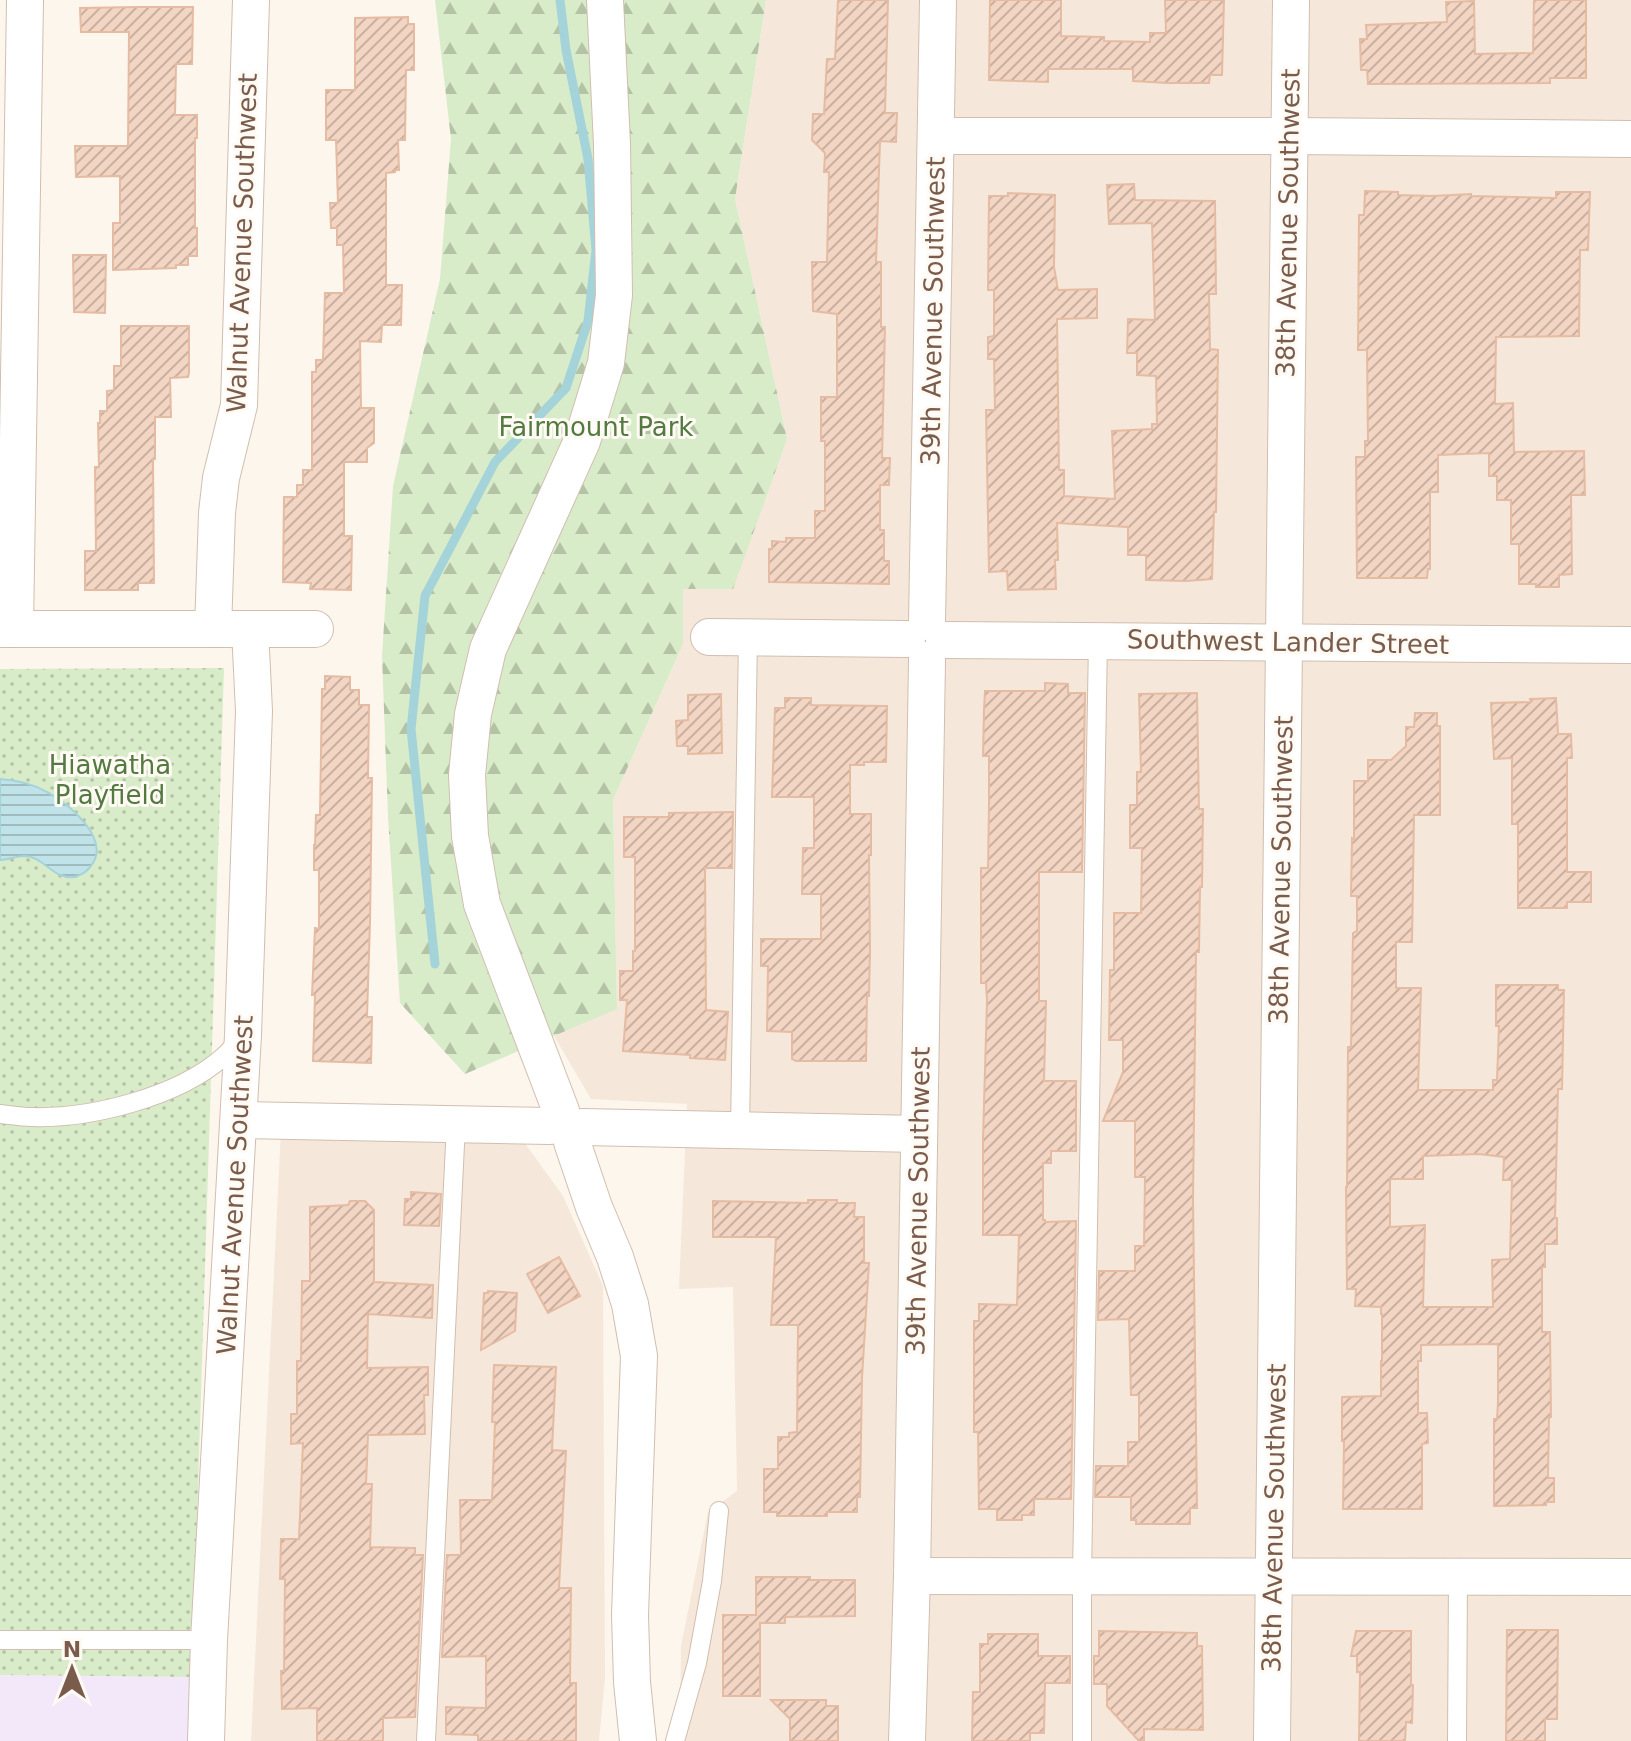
<svg xmlns="http://www.w3.org/2000/svg" width="1631" height="1741" font-family="'DejaVu Sans',sans-serif">
<defs>
<pattern id="forest-firs" width="22" height="20" patternUnits="userSpaceOnUse" patternTransform="scale(2)"><rect width="22" height="20" fill="#d8ecc9"/><path d="M5 1l3.5 6h-7zM16 11l3.5 6h-7z" fill="#b4c2a5"/></pattern>
<pattern id="park-dots" width="8" height="8" patternUnits="userSpaceOnUse" patternTransform="scale(2)"><rect width="8" height="8" fill="#d8ecc9"/><path d="M2 2h.1M6 6h.1" fill="none" stroke="#b4c2a5" stroke-width="1.8" stroke-linecap="round"/></pattern>
<pattern id="water-rules" width="6" height="5" patternUnits="userSpaceOnUse" patternTransform="scale(2)"><rect width="6" height="5" fill="#bfe3e8"/><path d="M0 2.5h6" fill="none" stroke="#a0bbbe"/></pattern>
<pattern id="building-hatch" width="6" height="6" patternUnits="userSpaceOnUse" patternTransform="scale(2)"><rect width="6" height="6" fill="#f3d5c3"/><path d="M-1 1l2-2M0 6l6-6M5 7l2-2" fill="none" stroke="#cab0a1"/></pattern>
</defs>
<rect width="100%" height="100%" fill="#fdf6ec"/>
<g fill="#f5e8da">
<polygon points="766,0 1631,0 1631,1741 680,1741 681,1646 708,1512 737,1491 733,1287 679,1289 687,1104 591,1099 554,1036 617,1008 613,800 683,644 683,589 787,439 735,199"/>
<polygon points="281,1129 524,1142 563,1196 603,1286 605,1677 599,1741 251,1741"/>
</g>
<polygon fill="#f3e8fa" points="0,1675 192,1677 191,1741 0,1741"/>
<polygon fill="url(#forest-firs)" points="435,0 766,0 735,199 787,439 733,589 683,589 683,644 613,800 617,1009 465,1074 400,1003 388,817 382,656 393,486 440,279 451,139"/>
<polygon fill="url(#park-dots)" points="224,668 192,1677 0,1675 0,669"/>
<path fill="url(#water-rules)" stroke="#a5d3da" stroke-width="2" d="M0 779C16 780 33 784 47 792 68 803 109 837 93 863 89 870 82 875 74 877 53 880 44 856 24 856 16 856 8 860 0 860Z"/>
<g fill="none" stroke-linecap="round" stroke-linejoin="round">
<polyline stroke="#a5d3da" stroke-width="9" points="435,964 411,729 425,596 495,462 566,388 588,321 596,250 588,159 566,50 560,0"/>
</g>
<g fill="url(#building-hatch)" stroke="#e6bba3" stroke-width="2" fill-rule="evenodd">
<polygon points="838,0 888,0 885,113 897,113 896,142 880,141 876,262 881,262 881,327 885,327 882,458 890,458 889,485 880,485 880,530 884,530 884,561 889,561 889,584 769,582 769,549 772,549 772,541 786,542 786,538 815,538 815,511 825,511 825,441 821,441 821,397 837,397 837,314 813,311 812,262 827,262 829,172 824,172 825,153 812,140 813,114 824,114 827,59 835,59"/>
<polygon points="990,0 1061,0 1061,36 1104,37 1104,41 1150,42 1150,33 1166,33 1165,0 1224,0 1222,75 1210,75 1209,83 1168,83 1133,81 1133,69 1048,69 1048,82 989,80"/>
<polygon points="1534,0 1586,0 1586,78 1550,78 1550,83 1368,84 1367,70 1361,70 1360,39 1367,39 1366,25 1447,22 1446,2 1474,1 1475,54 1533,53"/>
<polygon points="138,7 193,7 192,64 176,64 175,115 197,115 197,138 195,138 195,228 197,228 197,256 188,256 188,265 176,265 176,268 113,270 113,223 120,223 120,176 76,177 75,146 128,146 129,32 81,32 80,8"/>
<polygon points="408,17 408,24 414,24 414,70 406,70 405,140 398,140 399,170 395,170 395,172 386,173 386,285 402,285 401,325 382,325 381,342 360,341 361,408 374,408 374,443 367,448 367,462 344,462 344,536 352,536 351,590 310,589 311,583 283,582 284,497 297,497 297,485 303,485 303,470 312,470 312,372 316,372 316,360 323,360 325,293 344,293 343,245 337,245 337,228 331,228 330,203 338,203 336,140 326,140 326,90 355,90 355,18"/>
<polygon points="1134,184 1135,200 1215,201 1216,294 1209,294 1210,349 1218,350 1216,512 1214,512 1212,579 1186,581 1146,580 1146,555 1128,555 1128,527 1057,523 1058,560 1055,560 1056,589 1008,590 1007,571 989,572 986,410 995,410 994,359 988,359 988,337 994,336 994,290 988,290 989,196 1008,196 1008,193 1055,195 1054,267 1058,290 1097,289 1097,318 1057,319 1059,470 1064,470 1064,496 1115,499 1112,431 1152,429 1152,424 1157,424 1156,376 1137,375 1137,353 1127,353 1128,319 1155,320 1152,223 1109,224 1107,185"/>
<polygon points="1365,191 1398,192 1398,195 1432,196 1471,194 1471,196 1556,198 1556,192 1590,192 1588,250 1580,250 1579,336 1496,337 1495,404 1513,403 1514,452 1584,451 1585,495 1571,495 1572,574 1559,575 1559,587 1536,587 1536,584 1519,584 1519,544 1511,544 1511,500 1497,500 1497,476 1489,476 1489,453 1438,455 1438,492 1430,492 1430,569 1428,569 1427,578 1357,578 1356,457 1365,457 1365,441 1368,441 1367,350 1358,350 1359,215 1364,215"/>
<polygon points="73,255 106,255 105,313 74,312"/>
<polygon points="121,326 189,326 189,373 188,377 170,378 171,417 155,417 155,459 153,459 154,583 138,583 138,590 85,590 85,551 96,551 95,467 99,467 98,423 100,423 100,411 107,411 107,391 114,390 114,366 121,366"/>
<polygon points="325,676 350,677 350,690 359,690 359,705 369,705 368,778 372,778 370,922 367,1017 372,1017 371,1063 313,1061 315,995 312,995 315,928 319,929 319,870 314,870 314,845 315,845 316,815 320,815 322,689 325,689"/>
<polygon points="1045,683 1068,684 1068,693 1085,693 1082,872 1039,872 1039,1001 1046,1001 1044,1081 1076,1081 1076,1151 1051,1151 1051,1163 1043,1163 1043,1220 1045,1220 1045,1222 1076,1221 1071,1499 1034,1499 1034,1515 1022,1515 1022,1520 997,1520 997,1509 979,1509 978,1432 974,1432 974,1321 979,1321 979,1304 1017,1305 1019,1235 983,1235 983,1139 987,1001 986,983 981,983 981,868 988,868 989,805 989,756 983,756 984,710 985,691 1045,691"/>
<polygon points="1197,693 1199,809 1203,809 1202,887 1200,887 1199,952 1196,952 1193,1200 1197,1508 1190,1508 1190,1524 1136,1524 1136,1520 1131,1520 1131,1497 1095,1497 1096,1466 1128,1466 1128,1442 1139,1442 1139,1395 1131,1395 1129,1319 1098,1320 1099,1271 1135,1271 1135,1246 1144,1246 1145,1177 1135,1177 1135,1121 1103,1121 1123,1072 1123,1040 1109,1040 1110,970 1114,970 1114,913 1141,913 1142,848 1130,848 1130,805 1137,805 1137,772 1141,772 1139,694"/>
<polygon points="721,694 722,753 688,754 688,746 677,746 676,721 688,720 688,695"/>
<polygon points="785,698 811,698 811,705 887,706 886,762 864,762 864,765 850,765 850,814 871,814 871,855 869,855 870,951 869,996 867,996 866,1061 796,1061 792,1059 792,1032 767,1031 768,966 761,966 761,939 821,939 821,894 802,894 803,848 814,848 814,797 772,797 775,708 785,708"/>
<polygon points="1556,698 1558,734 1571,734 1572,758 1567,758 1567,872 1591,872 1591,902 1567,902 1567,908 1518,908 1518,824 1512,824 1512,758 1494,759 1491,703 1531,702 1530,699"/>
<path d="M1415 713H1437V726H1440V815H1414L1412 942H1396V988H1421L1418 1090H1493V1080H1497L1499 1026H1496V985H1558V990H1564L1562 1089H1558L1555 1218H1557V1244H1545V1267H1542V1332H1550L1551 1417H1549L1548 1478H1554V1502H1546V1505L1494 1506V1419H1497L1498 1402V1344L1421 1345V1361H1418V1413H1427L1428 1443 1422 1444V1509H1343L1344 1441H1342V1397L1381 1396V1361H1382V1314H1381V1307L1355 1306 1356 1289H1347L1346 1187H1347L1348 1047H1351L1353 933 1357 931V896H1351L1352 838 1354 839V781H1368V760H1391L1406 746V727H1414ZM1479 1154 1504 1157 1503 1180H1512L1510 1259 1492 1260 1493 1307H1423L1425 1225 1390 1227V1179H1423V1156Z"/>
<polygon points="733,812 732,868 705,868 706,1010 728,1012 725,1060 690,1058 690,1055 623,1051 627,1000 620,1000 620,971 633,971 633,951 635,951 635,857 624,857 624,817 669,817 669,813"/>
<polygon points="411,1192 441,1194 439,1226 404,1225 405,1199 411,1199"/>
<polygon points="808,1200 837,1200 837,1203 855,1203 854,1217 864,1217 864,1263 869,1263 862,1378 860,1497 857,1497 857,1512 827,1512 827,1516 777,1516 777,1512 764,1512 764,1469 778,1469 778,1437 789,1437 789,1433 797,1432 798,1325 771,1325 776,1237 713,1237 713,1201 808,1203"/>
<polygon points="350,1201 365,1201 374,1210 374,1282 433,1285 432,1318 368,1314 367,1368 428,1367 428,1395 424,1395 425,1434 368,1435 366,1484 372,1484 370,1547 415,1548 415,1555 423,1555 415,1717 383,1718 383,1741 317,1741 317,1708 282,1709 281,1671 284,1671 285,1579 280,1579 281,1539 299,1539 303,1443 291,1444 291,1414 297,1414 297,1361 301,1361 302,1281 310,1281 310,1207 348,1205"/>
<polygon points="559,1257 580,1296 548,1313 527,1274"/>
<polygon points="488,1291 517,1293 515,1331 481,1350 484,1293 488,1293"/>
<polygon points="494,1365 556,1367 552,1450 566,1451 559,1588 571,1588 570,1683 576,1683 576,1741 478,1741 478,1735 446,1734 446,1707 486,1708 486,1656 442,1657 447,1555 461,1555 460,1500 492,1500 495,1422 492,1422"/>
<polygon points="756,1577 810,1577 810,1580 855,1580 855,1616 785,1617 785,1623 760,1623 760,1696 723,1696 723,1615 756,1615"/>
<polygon points="1507,1630 1558,1630 1557,1719 1545,1719 1545,1741 1506,1741"/>
<polygon points="1099,1631 1197,1633 1197,1646 1202,1646 1203,1730 1144,1729 1144,1741 1139,1741 1107,1706 1107,1684 1094,1684 1094,1656 1099,1656"/>
<polygon points="1356,1631 1411,1631 1411,1685 1413,1685 1412,1723 1406,1722 1405,1741 1359,1741 1360,1672 1357,1672 1357,1656 1351,1656"/>
<polygon points="988,1634 1038,1634 1038,1656 1070,1656 1070,1683 1045,1683 1044,1733 1030,1733 1030,1741 972,1741 973,1692 980,1692 980,1644 988,1644"/>
<polygon points="771,1700 826,1700 826,1706 838,1706 838,1741 790,1741 790,1719"/>
</g>
<g fill="none" stroke-linecap="round" stroke-linejoin="round">
<defs>
<g id="service">
<path d="M0 1114C10 1115 21 1117 31 1117 90 1119 178 1097 223 1057 229 1052 235 1045 240 1039"/>
<polyline points="740,1130 748,637"/>
<polyline points="0,1640 209,1640"/>
<polyline points="426,1741 456,1124"/>
<polyline points="675,1741 697,1663 712,1581 719,1511"/>
<polyline points="1082,1741 1082,1576 1098,640"/>
<polyline points="1457,1741 1458,1577"/>
</g>
<g id="minor">
<polyline points="936,136 1289,136 1631,139"/>
<polyline points="927,622 938,0"/>
<polyline points="0,629 315,629"/>
<polyline points="15,629 25,0"/>
<polyline points="213,629 217,513 221,478 239,405 251,0"/>
<polyline points="709,637 907,639"/>
<polyline points="944,640 1631,645"/>
<polyline points="561,1111 482,904 470,836 467,775 473,714 488,649 582,441 606,363 614,295 612,144 605,0"/>
<polyline points="240,1120 550,1126"/>
<polyline points="583,1127 919,1134"/>
<polyline points="572,1142 594,1207 615,1257 630,1304 639,1356 630,1615 632,1682 638,1741"/>
<polyline points="912,1576 1631,1577"/>
<polyline points="206,1741 209,1640 243,1035 254,711 250,629"/>
<polyline points="907,1741 912,1576 927,660"/>
<polyline points="1272,1741 1291,0"/>
</g>
</defs>
<use href="#service" stroke="#d1beb0" stroke-width="20"/>
<use href="#minor" stroke="#d1beb0" stroke-width="38"/>
<use href="#service" stroke="#fff" stroke-width="18"/>
<use href="#minor" stroke="#fff" stroke-width="36"/>
</g>
<g text-anchor="middle" stroke-width="6" stroke-linejoin="round" paint-order="stroke">
<g font-size="26" fill="#7a5c4d" stroke="#fffaf3">
<text transform="translate(1288 223) rotate(-89)" y="9">38th Avenue Southwest</text>
<text transform="translate(242 243) rotate(-88)" y="9">Walnut Avenue Southwest</text>
<text transform="translate(933 311) rotate(-89)" y="9">39th Avenue Southwest</text>
<text transform="translate(1288 642) rotate(1)" y="9">Southwest Lander Street</text>
<text transform="translate(1281 870) rotate(-89)" y="9">38th Avenue Southwest</text>
<text transform="translate(235 1185) rotate(-87)" y="9">Walnut Avenue Southwest</text>
<text transform="translate(918 1201) rotate(-89)" y="9">39th Avenue Southwest</text>
<text transform="translate(1274 1518) rotate(-89)" y="9">38th Avenue Southwest</text>
</g>
<g font-size="26" fill="#537a41" stroke="#fffaf3">
<text x="596" y="436">Fairmount Park</text>
<text x="110" y="774">Hiawatha<tspan x="110" dy="30">Playfield</tspan></text>
</g>
</g>
<g transform="translate(72 1669)" stroke="#fffaf3" stroke-width="6" paint-order="stroke">
<path d="M0-6L14 30L0 20L-14 30Z" fill="#7a5c4d"/>
<text y="-12" font-size="22" font-weight="bold" text-anchor="middle" fill="#7a5c4d">N</text>
</g>
</svg>
